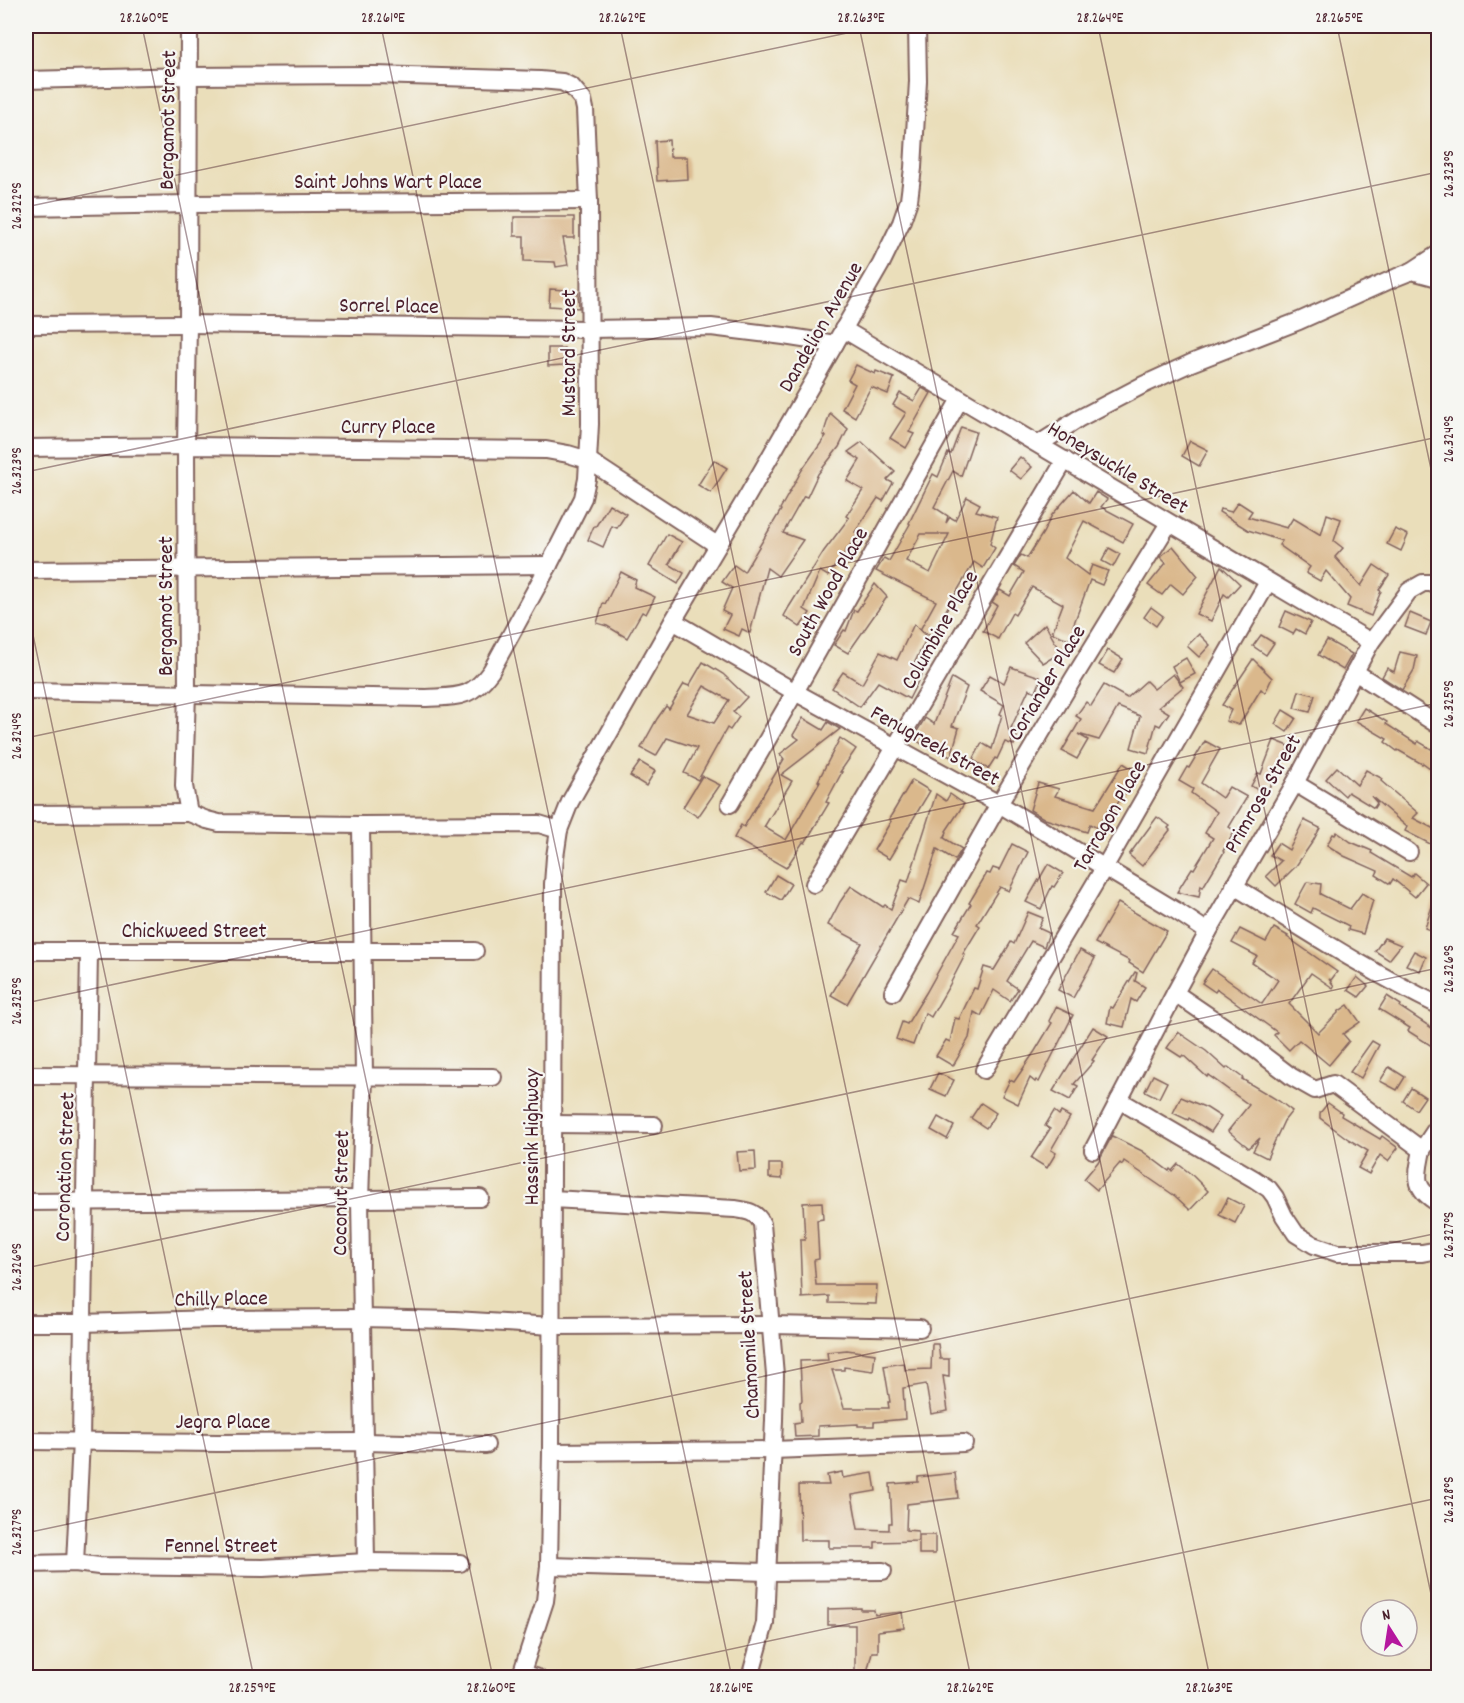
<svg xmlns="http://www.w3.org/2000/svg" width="1464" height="1703" viewBox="0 0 1464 1703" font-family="Dekko,sans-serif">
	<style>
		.building { fill: #dab88c; fill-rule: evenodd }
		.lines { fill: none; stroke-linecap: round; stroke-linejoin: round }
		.minor-casing { stroke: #82625d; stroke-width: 20 }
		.minor { stroke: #fff; stroke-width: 16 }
		.ticks { fill: none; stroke: #4a1f2b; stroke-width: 1.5; stroke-opacity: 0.45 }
		.labels { text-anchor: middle; stroke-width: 4.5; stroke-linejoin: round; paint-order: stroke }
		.street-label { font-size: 22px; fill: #4a1f2b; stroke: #f6f6f2 }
		.neatline { fill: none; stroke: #4a1f2b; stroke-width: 2 }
		.ticks-label { font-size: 15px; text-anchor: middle; fill: #4a1f2b }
	</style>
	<rect width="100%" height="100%" fill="#f6f6f2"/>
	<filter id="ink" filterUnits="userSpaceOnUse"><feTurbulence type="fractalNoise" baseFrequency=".0167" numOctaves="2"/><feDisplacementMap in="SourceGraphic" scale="12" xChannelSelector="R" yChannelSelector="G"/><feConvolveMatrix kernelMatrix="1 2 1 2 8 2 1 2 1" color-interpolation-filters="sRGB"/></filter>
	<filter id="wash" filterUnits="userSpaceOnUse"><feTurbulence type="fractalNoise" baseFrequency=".008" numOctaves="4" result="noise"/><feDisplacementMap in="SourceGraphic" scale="24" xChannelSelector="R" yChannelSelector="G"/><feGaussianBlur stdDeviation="1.35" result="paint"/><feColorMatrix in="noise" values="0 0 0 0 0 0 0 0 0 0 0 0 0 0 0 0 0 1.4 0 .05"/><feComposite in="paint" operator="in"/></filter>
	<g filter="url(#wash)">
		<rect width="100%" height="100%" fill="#eadeba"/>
		<g id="blocks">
			<g class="building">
				<path d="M669,140L670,157H687L688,179L657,181L655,141Z"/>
				<path d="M514,217H574V238H563L568,265L556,267L555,262L524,261V236H514Z"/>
				<path d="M550,289L566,290V294L578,293L579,308L549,306Z"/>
				<path d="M548,348H564V365L548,366Z"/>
				<path d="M856,365L875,374L876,371L894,378L888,394L871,387L855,417L842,409L855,384L848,380Z"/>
				<path d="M922,388L931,393L909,432L914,434L906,448L890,438L906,413L893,405L900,393L914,401Z"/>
				<path d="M830,413L848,429L839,447L818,474L807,497L804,496L783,533L803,540L778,576L767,568L750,633L742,629L739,636L723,629L730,615L722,611L732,588L722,582L734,565L744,572L781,510L780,509L802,470L826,436L823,435Z"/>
				<path d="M961,427L976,432L961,476L953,471L934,507L948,516L946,523L950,517L955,520L967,497L980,504L976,511L997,517L990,544L995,548L983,568L974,562L931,636L920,630L936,601L876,571L884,558L889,561L910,524L909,523L933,474L938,477L948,453L951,454ZM921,534H949L930,573L906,561Z"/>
				<path d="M1190,441L1208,450L1199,466L1182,456Z"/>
				<path d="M862,442L895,472L887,480L893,483L883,501L878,498L855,532L858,534L828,576L820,571L804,609L810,613L800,627L784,616L789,607L824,551L849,518L846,516L863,490L847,481L860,460L848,452Z"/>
				<path d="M1020,457L1032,467L1021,479L1009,470Z"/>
				<path d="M714,460L727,468L711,493L698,485Z"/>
				<path d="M1074,490L1089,503L1096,492L1107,499L1101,507L1133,524L1123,542L1084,521L1065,558L1088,575L1092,565L1108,571L1102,585L1090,580L1073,626L1079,628L1074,641L1052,633L1063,604L1032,587L1015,615L1012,613L998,639L983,631L997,605L992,602L1000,590L1010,596L1024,572L1014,566L1021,555L1027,558L1043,533L1052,515Z"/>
				<path d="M1238,502L1252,511L1248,517L1287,528L1293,518L1321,535L1327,514L1341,519L1334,541L1343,548L1335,557L1361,586L1374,565L1389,575L1379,590L1381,591L1371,616L1347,606L1350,599L1326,571L1320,581L1306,573L1310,567L1279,545L1282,541L1248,530L1219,512L1220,509L1231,512Z"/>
				<path d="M609,504L626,514L617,528L612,526L603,547L588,540L594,526H596Z"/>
				<path d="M1395,529L1408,535L1401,551L1387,544Z"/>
				<path d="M667,534L682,542L669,564L684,573L678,584L649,566Z"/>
				<path d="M1173,546L1198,576L1183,594L1171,584L1162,595L1148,585L1166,563L1160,557Z"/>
				<path d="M1109,548L1120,554L1113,567L1102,561Z"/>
				<path d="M1221,566L1240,584L1228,597L1224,594L1211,621L1196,614Z"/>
				<path d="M621,572L636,580L634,587L655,597L646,614L642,612L627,638L607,626L597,623L603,603L605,604Z"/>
				<path d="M875,584L887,597L848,653L834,645L844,630L846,631L854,610L857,611Z"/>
				<path d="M1151,607L1163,616L1156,626L1144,617Z"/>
				<path d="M1286,611L1311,622L1305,634L1296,629L1293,634L1279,627Z"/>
				<path d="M1410,613L1431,622L1426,635L1405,627Z"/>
				<path d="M914,624L927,637L913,666L923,671L909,699L878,682L860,707L832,688L843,672L862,684L880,652L897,660Z"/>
				<path d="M1045,624L1061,653L1043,663L1024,643Z"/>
				<path d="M1199,634L1210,645L1199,657L1187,646Z"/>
				<path d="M1261,635L1274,643L1266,655L1253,646Z"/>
				<path d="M1327,640L1352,654L1343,670L1318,655Z"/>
				<path d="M1108,650L1123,659L1114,673L1099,665Z"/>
				<path d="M1400,652L1417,656L1414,670L1402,690L1382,677L1387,668L1394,672Z"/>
				<path d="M1186,658L1195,674L1180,682L1172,666Z"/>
				<path d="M1253,659L1272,678L1265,693L1261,689L1239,725L1226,721L1231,710L1222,705Z"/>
				<path d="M703,662L723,674L747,697L733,712L739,717L730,730L727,728L698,780L684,773L697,748L667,738L656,756L641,748L657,719L666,706L669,709L684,684L689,686ZM704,686L729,700L714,723L687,714Z"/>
				<path d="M1011,667L1040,677V682L1036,692L1029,689L1011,728L1019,730L1014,745L1005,742L997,759L995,758L988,769L973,760L982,743L992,749L1002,715L1000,714L1004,705L980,691L990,675L1004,683Z"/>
				<path d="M1173,674L1183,687L1159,707L1169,713L1160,726L1156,724L1148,753L1131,748L1140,716L1118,707L1099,740L1078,734L1088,740L1077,759L1062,751L1081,719L1076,716L1086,702L1091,706L1104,685L1127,698L1146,681L1154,689Z"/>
				<path d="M952,678L967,687L952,726L959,728L951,757L925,746L913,738L925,718L934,724Z"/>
				<path d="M1299,691L1315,695L1310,712L1294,708Z"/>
				<path d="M1364,708L1387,722L1386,724L1417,744L1418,741L1438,753V774L1423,763L1422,764L1398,750L1397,751L1385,742L1387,739L1356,721Z"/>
				<path d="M1283,710L1296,718L1287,732L1275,724Z"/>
				<path d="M803,718L823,730L828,722L840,729L781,775L792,781L764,827L786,840L820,782L818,781L840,738L856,749L840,772H842L826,802L829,803L805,843L803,842L786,868L734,838L741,825L744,827L784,759L780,754L799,739L793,735Z"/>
				<path d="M1274,740L1289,746L1278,773L1265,794L1251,786L1258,773L1261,774Z"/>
				<path d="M1205,741L1220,749L1201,783L1222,798L1229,787L1247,797L1229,827L1235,831L1223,851L1224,852L1203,887L1201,885L1199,897L1177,892L1192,868L1194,869L1213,838L1205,833L1217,812L1191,793L1193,789L1179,781L1187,767L1189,768Z"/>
				<path d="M640,762L655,771L646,786L630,776Z"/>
				<path d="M1123,763L1139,773L1113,810L1109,808L1097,828L1090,824L1087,832L1045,819L1030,810L1038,783L1059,789L1055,796L1095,808Z"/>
				<path d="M1337,767L1357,785L1366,770L1383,779L1381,781L1418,813L1413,818L1438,831V848L1405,831L1407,827L1371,796L1377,803L1374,808L1348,792L1345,796L1326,779Z"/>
				<path d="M702,776L720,785L698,817L683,807Z"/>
				<path d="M912,780L930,791L889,859L874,850L891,821L889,819Z"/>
				<path d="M936,794L946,801L950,794L964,804L946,831L947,832L944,838L962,849L955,860L937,849L919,904L908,899L847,1004L831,995L862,943L828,925L840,902L851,886L883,907L885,905L891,909L902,880L908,882Z"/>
				<path d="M1157,817L1170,826L1168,828L1170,830L1142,866L1129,855Z"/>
				<path d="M1304,820L1320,828L1313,841L1296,866L1276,886L1266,876L1281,861L1270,855L1278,843L1289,850Z"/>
				<path d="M1337,832L1351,842L1372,851L1371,853L1411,877L1414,873L1426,883L1415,897L1393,879L1390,884L1376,875L1378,871L1344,856L1327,845L1333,834L1335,835Z"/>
				<path d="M1012,844L1028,852L1009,891L1000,887L977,924L980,926L963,954L965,955L949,986L931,1017L925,1013L913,1045L896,1039L902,1022L907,1024L926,993L959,934L954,932L971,904L969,903L987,873L990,874L993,868L999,870Z"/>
				<path d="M1048,864L1063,873L1054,887L1052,886L1041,909L1026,902Z"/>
				<path d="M776,875L791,884L781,900L766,892Z"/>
				<path d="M1307,882L1321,884L1320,894L1350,909L1362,893L1373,900L1363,934L1348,930L1349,926L1313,908L1311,913L1295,904Z"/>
				<path d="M1436,894H1438V933L1425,928Z"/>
				<path d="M1118,903L1167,931L1143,972L1129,963L1130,961L1095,943Z"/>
				<path d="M1028,912L1043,918L1038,928L1049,933L1044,947L1031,941L1007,981L1018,989L1010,1001L994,990L981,1016L974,1012L969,1038L953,1066L936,1056L946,1040L950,1042L955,1018L959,1019L974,988L977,989L984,967L994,970L1011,942L1014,944Z"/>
				<path d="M1274,928L1288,936L1287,937L1337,972L1331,980L1329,979L1334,986L1333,988L1311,973L1289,1004L1318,1033L1338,1013V1012L1348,1005L1360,1022L1343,1034L1349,1041L1329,1065L1299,1040L1289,1050L1274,1035L1277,1032L1217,989L1215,992L1202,983L1212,969L1262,1004L1278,980L1252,963L1257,956L1232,943L1240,929L1266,942Z"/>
				<path d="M1384,938L1401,945L1389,960L1375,951Z"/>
				<path d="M1080,950L1095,958L1073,998L1058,990Z"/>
				<path d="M1414,951L1426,957L1420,971L1406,965Z"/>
				<path d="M1135,972L1137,973L1135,981L1145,987L1136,1002L1131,999L1124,1027L1107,1023L1110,1007L1113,1008Z"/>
				<path d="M1357,977L1368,986L1359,997L1348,990Z"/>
				<path d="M1387,996L1401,1005L1400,1007L1438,1032V1050L1408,1031L1410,1028L1379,1009Z"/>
				<path d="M1056,1007L1073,1015L1039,1082L1036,1080L1035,1082L1030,1078L1018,1104L1002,1096L1010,1080L1014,1082L1035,1051L1052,1023L1049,1021Z"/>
				<path d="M1093,1027L1108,1036L1092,1060L1094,1061L1074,1084L1078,1086L1070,1100L1053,1091Z"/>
				<path d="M1178,1032L1206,1051L1226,1069L1228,1067L1243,1078L1242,1079L1279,1101L1292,1111L1284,1121L1267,1158L1253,1151L1260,1138L1249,1148L1228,1131L1249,1105L1208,1075L1207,1077L1183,1055L1181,1057L1167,1048Z"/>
				<path d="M1372,1041L1379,1045L1361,1078L1350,1072Z"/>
				<path d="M1389,1067L1405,1077L1397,1090L1380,1081Z"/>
				<path d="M938,1073L954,1080L946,1096L930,1089Z"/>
				<path d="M1153,1075L1167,1082L1159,1098L1145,1091Z"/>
				<path d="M1411,1088L1425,1097L1416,1110L1403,1101Z"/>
				<path d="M1181,1097L1207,1108L1221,1117L1211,1132L1189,1118L1188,1120L1173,1113Z"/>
				<path d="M981,1103L996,1113L986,1128L971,1118Z"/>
				<path d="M1328,1103L1342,1113L1341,1116L1380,1139L1382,1136L1398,1148L1388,1161L1380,1155L1369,1174L1358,1168L1368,1151L1348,1139L1320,1118V1113Z"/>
				<path d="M1054,1111L1059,1115L1061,1112L1070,1117L1051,1150L1056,1153L1047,1168L1031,1158L1050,1129L1045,1126Z"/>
				<path d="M938,1117L954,1126L947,1139L931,1130Z"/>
				<path d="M1112,1136L1142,1151L1169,1171L1170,1169L1172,1171L1178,1164L1191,1174L1208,1191L1190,1210L1175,1196L1124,1161L1122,1165L1120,1163L1097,1190L1084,1179L1098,1162Z"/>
				<path d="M755,1151L756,1170L739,1171L737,1152Z"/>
				<path d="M769,1164H782V1179L769,1178Z"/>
				<path d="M1228,1198L1244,1206L1235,1223L1219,1215Z"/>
				<path d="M822,1202L823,1219L817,1220L819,1259L814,1260L816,1285H877L876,1304L829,1303V1296L802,1298L800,1240H805L803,1203Z"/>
				<path d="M932,1344H938L940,1359H949V1377L943,1376L948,1411L931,1414L926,1384L903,1388L905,1419L874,1422V1426H858V1424L818,1426V1436L795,1437L794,1423L801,1422L800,1402L802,1401L800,1361L828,1360L827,1352L847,1350L875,1354L873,1371L844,1367V1370H832L844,1408H889L888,1402H890L884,1366L904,1363L905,1370L931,1369Z"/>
				<path d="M842,1472L843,1478L873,1473L876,1491L852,1495L858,1529L889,1530V1523H892L890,1484L918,1482V1477L955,1473L958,1498L907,1504L906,1530L918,1531V1541L875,1542V1548H829V1540H800L799,1485H829L827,1475Z"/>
				<rect x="919" y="1535" width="16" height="19"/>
				<path d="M861,1608V1610H874L875,1615L902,1612L904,1628L878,1631V1652H872L866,1677H855V1625H828V1609Z"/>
			</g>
		</g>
	</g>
	<g filter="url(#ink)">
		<use href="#blocks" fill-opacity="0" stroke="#82625d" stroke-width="1.5"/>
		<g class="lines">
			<defs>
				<g id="minor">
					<path d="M189,26L188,324L186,446L187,693L184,786L189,813L207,820L219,823L361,825L539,824L559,830"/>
					<path d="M26,80L189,76L375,75L540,80L562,82L572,87L583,100L585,109L589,201L590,424L587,479L583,498L549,565L491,671C471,699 458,696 426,698L26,691"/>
					<path d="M26,207L188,204L589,201"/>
					<path d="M1412,271L1438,254"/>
					<path d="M26,325L188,324L589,329L711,327L784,336L835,344"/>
					<path d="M843,329L1371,642"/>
					<path d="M1039,444L1078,419L1143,385L1191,363L1299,321L1397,277L1412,271L1438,278"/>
					<path d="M26,448L186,446L546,450L568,454L588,460L717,545"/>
					<path d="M26,570L549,565"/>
					<path d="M673,621L795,692L999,804L1175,910L1208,932L1295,783L1371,642L1409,591L1423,583H1431L1438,586"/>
					<path d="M1355,672L1438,725"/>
					<path d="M1295,783L1409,852"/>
					<path d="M730,804L795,692L960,399"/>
					<path d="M26,814L189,813"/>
					<path d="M361,825L364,1077L360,1200L366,1562"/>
					<path d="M814,884C898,743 980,601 1065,460"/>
					<path d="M1234,886C1301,927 1367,971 1438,1005"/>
					<path d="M1208,932L1175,993L1238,1036L1292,1077L1315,1090L1333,1084L1422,1150L1438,1126"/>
					<path d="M26,951H475"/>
					<path d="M893,992L999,804L1073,679L1169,523"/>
					<path d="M984,1070L1104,868L1268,582"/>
					<path d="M26,1075L493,1077"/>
					<path d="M1119,1100L1254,1179L1269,1189L1275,1197L1284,1216L1296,1234L1314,1245L1337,1253H1422L1438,1250"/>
					<path d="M552,1124L654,1125"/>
					<path d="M1093,1150L1175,993"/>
					<path d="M1422,1150C1417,1176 1412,1188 1438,1203"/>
					<path d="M552,1199L735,1209C748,1211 757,1212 762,1224L775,1375L774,1420L765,1623L750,1678"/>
					<path d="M26,1202L480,1198"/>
					<path d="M26,1323H82L213,1319L361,1318L455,1320L552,1326L771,1325L920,1328"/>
					<path d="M26,1441L218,1443L364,1442L486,1445"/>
					<path d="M551,1452L772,1450L964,1443"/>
					<path d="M75,1563L81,1441L89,952"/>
					<path d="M26,1564L75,1563L99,1566L263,1568L366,1562L460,1563"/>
					<path d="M549,1566L768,1572L883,1571"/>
					<path d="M521,1673L538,1678"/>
					<path d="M520,1678L545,1601L549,1566L551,1452L553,884L555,857L559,830L570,802L673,621L748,495L881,264L901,223L909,200L913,168L918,81L917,26"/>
				</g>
			</defs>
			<use href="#minor" class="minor-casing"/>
			<use href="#minor" class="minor"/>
		</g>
	</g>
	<path class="ticks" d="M142,26L493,1678M381,26L732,1678M620,26L971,1678M859,26L1210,1678M1098,26L1438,1627M1337,26L1438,502M26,207L880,26M26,472L1438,172M26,602L254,1678M26,738L1438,437M26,1003L1438,703M26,1268L1438,968M26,1533L1438,1233M596,1678L1438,1498"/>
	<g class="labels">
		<g class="street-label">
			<text transform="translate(166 120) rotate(-89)" y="8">Bergamot Street</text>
			<text x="388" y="188">Saint Johns Wart Place</text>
			<text transform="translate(389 304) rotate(1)" y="8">Sorrel Place</text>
			<text transform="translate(819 326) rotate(-60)" y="8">Dandelion Avenue</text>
			<text transform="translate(567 353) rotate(-90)" y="8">Mustard Street</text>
			<text x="388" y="433">Curry Place</text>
			<text transform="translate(1119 466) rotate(31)" y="8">Honeysuckle Street</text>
			<text transform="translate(826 591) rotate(-61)" y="8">South Wood Place</text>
			<text transform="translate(164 606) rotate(-90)" y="8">Bergamot Street</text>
			<text transform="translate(938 629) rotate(-60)" y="8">Columbine Place</text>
			<text transform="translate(1045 682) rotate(-59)" y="8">Coriander Place</text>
			<text transform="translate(936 744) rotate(29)" y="8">Fenugreek Street</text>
			<text transform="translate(1261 793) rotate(-60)" y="8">Primrose Street</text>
			<text transform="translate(1108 815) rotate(-60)" y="8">Tarragon Place</text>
			<text x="194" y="937">Chickweed Street</text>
			<text transform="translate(530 1137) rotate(-90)" y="8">Hassink Highway</text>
			<text transform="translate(63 1167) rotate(-88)" y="8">Coronation Street</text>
			<text transform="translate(339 1193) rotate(-89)" y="8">Coconut Street</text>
			<text transform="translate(221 1297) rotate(-1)" y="8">Chilly Place</text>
			<text transform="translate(747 1345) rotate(-93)" y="8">Chamomile Street</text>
			<text x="223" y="1428">Jegra Place</text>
			<text x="221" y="1552">Fennel Street</text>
		</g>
	</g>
	<rect width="1464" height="1703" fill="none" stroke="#f6f6f2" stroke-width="66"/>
	<g transform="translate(1389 1628) rotate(348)"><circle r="28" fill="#f6f6f2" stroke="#b1a0a2" stroke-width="1.5"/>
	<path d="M0-4.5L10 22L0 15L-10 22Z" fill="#b5179e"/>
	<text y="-9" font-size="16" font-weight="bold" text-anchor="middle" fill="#4a1f2b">N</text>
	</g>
	<rect x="33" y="33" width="1398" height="1637" class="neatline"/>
	<g class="ticks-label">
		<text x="144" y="22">28.260°E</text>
		<text x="383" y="22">28.261°E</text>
		<text x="622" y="22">28.262°E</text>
		<text x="861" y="22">28.263°E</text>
		<text x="1100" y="22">28.264°E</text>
		<text x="1339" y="22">28.265°E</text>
		<text transform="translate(1448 174) rotate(-90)" y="5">26.323°S</text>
		<text transform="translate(16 206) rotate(-90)" y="5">26.322°S</text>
		<text transform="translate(1448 439) rotate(-90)" y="5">26.324°S</text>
		<text transform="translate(16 471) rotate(-90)" y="5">26.323°S</text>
		<text transform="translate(1448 704) rotate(-90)" y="5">26.325°S</text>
		<text transform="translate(16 736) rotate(-90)" y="5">26.324°S</text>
		<text transform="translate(1448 969) rotate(-90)" y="5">26.326°S</text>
		<text transform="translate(16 1001) rotate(-90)" y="5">26.325°S</text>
		<text transform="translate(1448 1235) rotate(-90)" y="5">26.327°S</text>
		<text transform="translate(16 1267) rotate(-90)" y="5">26.326°S</text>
		<text transform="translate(1448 1500) rotate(-90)" y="5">26.328°S</text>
		<text transform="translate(16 1532) rotate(-90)" y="5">26.327°S</text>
		<text x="252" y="1692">28.259°E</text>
		<text x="491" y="1692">28.260°E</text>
		<text x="731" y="1692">28.261°E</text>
		<text x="970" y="1692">28.262°E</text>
		<text x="1209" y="1692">28.263°E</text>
	</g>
</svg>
